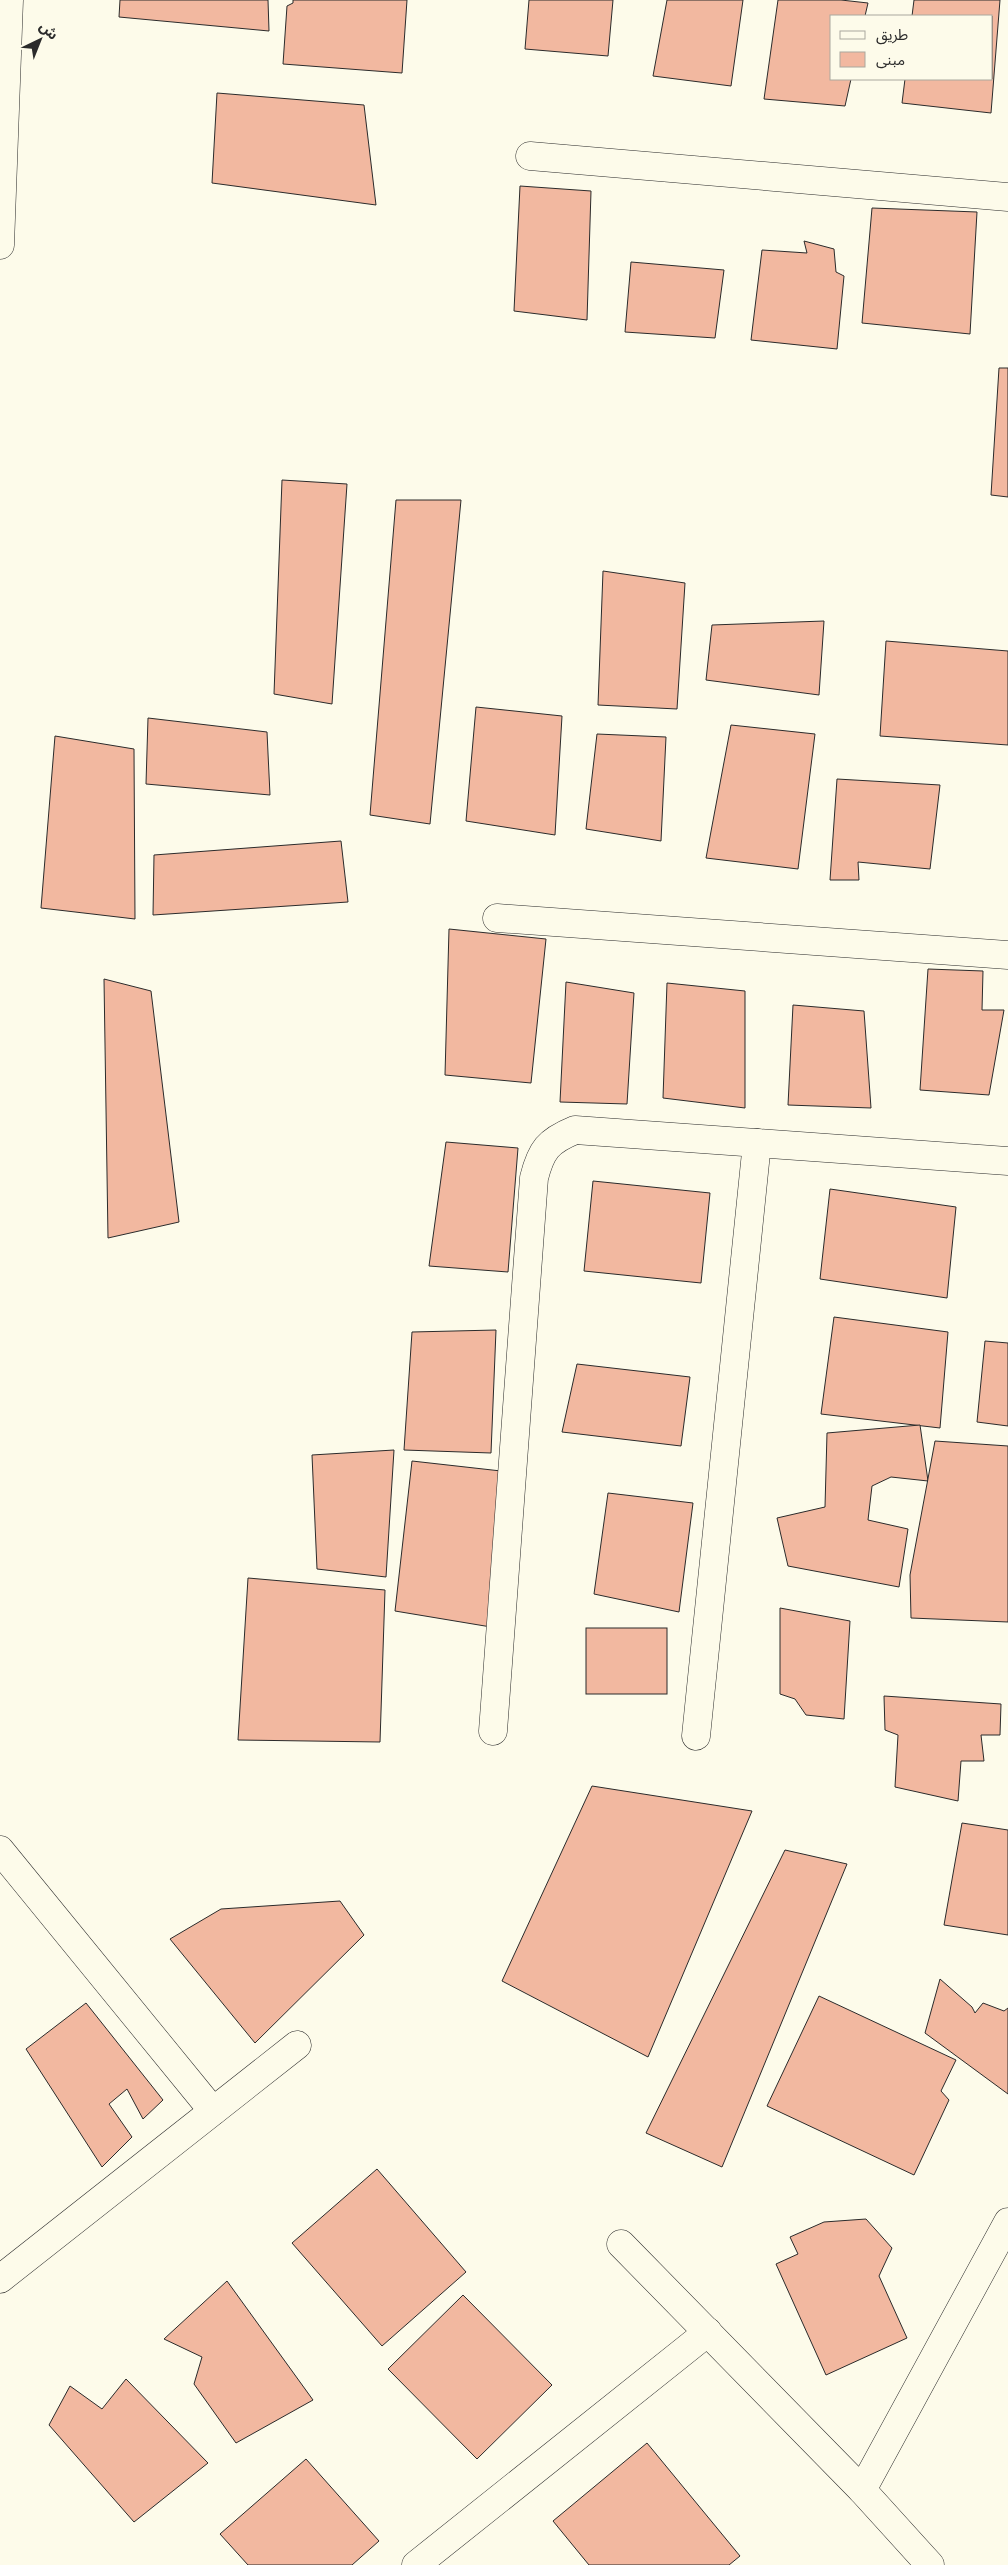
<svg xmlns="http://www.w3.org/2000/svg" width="1008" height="2565" viewBox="0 0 1008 2565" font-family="Barlow,'Noto Sans Arabic',sans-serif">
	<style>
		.building { fill: #f2b8a0; stroke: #2b2b2b }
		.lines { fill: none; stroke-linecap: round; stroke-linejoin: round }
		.minor-casing { stroke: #2b2b2b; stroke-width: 29 }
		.minor { stroke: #fdfbea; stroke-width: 28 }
	</style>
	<rect width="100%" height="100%" fill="#fdfbea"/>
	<g class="building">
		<path d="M120,0H268L269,31L119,17Z"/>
		<path d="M293,0H407L402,73L283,64L287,6L293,3Z"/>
		<path d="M529,0H613L608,56L525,49Z"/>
		<path d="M667,0H743L731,86L653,76Z"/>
		<path d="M778,0H841L868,3L865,16H832V79H851L845,106L764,99Z"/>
		<path d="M914,0H1000L991,113L902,103L905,79H992V16H912Z"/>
		<path d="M217,93L364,105L376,205L212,183Z"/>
		<path d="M520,186L591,191L587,320L514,311Z"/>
		<path d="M872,208L977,212L970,334L862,323Z"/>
		<path d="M804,241L834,249L836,272L844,276L837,349L751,340L762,250L807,253Z"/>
		<path d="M631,262L724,270L715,338L625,332Z"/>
		<path d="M999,368H1008V497L991,495Z"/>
		<path d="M282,480L347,484L332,704L274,694Z"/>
		<path d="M396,500H461L430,824L370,815Z"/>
		<path d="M603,571L685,583L677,709L598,705Z"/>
		<path d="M824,621L819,695L706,680L712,625Z"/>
		<path d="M886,641L1008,651V745L880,736Z"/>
		<path d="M476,707L562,716L555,835L466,821Z"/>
		<path d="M148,718L267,732L270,795L146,784Z"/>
		<path d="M731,725L815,734L798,869L706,858Z"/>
		<path d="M597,734L666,737L661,841L586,829Z"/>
		<path d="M55,736L134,749L135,919L41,908Z"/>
		<path d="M837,779L940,785L930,869L858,862L859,880H830Z"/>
		<path d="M341,841L348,902L153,915L154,855Z"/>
		<path d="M449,929L546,939L531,1083L445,1075Z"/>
		<path d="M928,969L983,971L982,1010H1004L989,1095L920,1090Z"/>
		<path d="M104,979L151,991L179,1222L108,1238Z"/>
		<path d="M566,982L634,993L627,1104L560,1102Z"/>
		<path d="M667,983L745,991V1108L663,1098Z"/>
		<path d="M793,1005L864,1011L871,1108L788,1105Z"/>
		<path d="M446,1142L518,1148L508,1272L429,1266Z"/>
		<path d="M593,1181L710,1193L701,1283L584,1271Z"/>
		<path d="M830,1189L956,1207L947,1298L820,1279Z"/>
		<path d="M834,1317L948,1332L940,1428L821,1414Z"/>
		<path d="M496,1330L491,1453L404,1450L412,1332Z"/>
		<path d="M985,1341L1008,1343V1426L977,1422Z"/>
		<path d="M577,1364L690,1377L681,1446L562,1432Z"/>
		<path d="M920,1425L928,1481L891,1477L872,1486L868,1520L908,1529L899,1587L788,1566L777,1518L825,1507L827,1433Z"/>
		<path d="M935,1441L1008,1446V1622L911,1618L910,1575Z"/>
		<path d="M394,1450L386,1577L317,1569L312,1455Z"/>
		<path d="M412,1461L501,1471L491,1627L395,1611Z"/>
		<path d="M608,1493L693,1503L679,1612L594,1594Z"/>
		<path d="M248,1578L385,1590L380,1742L238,1740Z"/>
		<path d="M780,1608L850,1621L844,1719L806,1715L795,1699L780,1694Z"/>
		<rect x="586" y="1628" width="81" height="66"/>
		<path d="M884,1696L1001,1704L1000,1735H981L984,1761H961L958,1801L895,1787L898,1735L885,1730Z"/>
		<path d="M592,1786L752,1811L648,2057L502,1981Z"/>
		<path d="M962,1823L1008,1830V1935L944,1925Z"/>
		<path d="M785,1850L847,1864L722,2167L646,2133Z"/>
		<path d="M340,1901L364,1935L255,2043L170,1939L221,1909Z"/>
		<path d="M940,1979L972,2007L975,2013L983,2003L1004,2011L1008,2008V2094L925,2033Z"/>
		<path d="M819,1996L956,2060L941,2091L949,2100L914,2175L767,2106Z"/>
		<path d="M86,2003L163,2100L143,2119L127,2089L109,2104L132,2137L102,2167L26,2049Z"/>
		<path d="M377,2169L466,2272L382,2346L292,2243Z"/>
		<path d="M866,2219L892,2248L879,2276L907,2338L826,2375L776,2264L798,2254L790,2237L824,2222Z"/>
		<path d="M227,2281L313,2400L236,2443L194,2384L202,2357L164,2339Z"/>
		<path d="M463,2295L552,2385L477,2459L388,2369Z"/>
		<path d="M126,2379L208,2463L134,2522L49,2425L70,2386L102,2409Z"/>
		<path d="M647,2443L740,2556L729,2565H589L553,2521Z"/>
		<path d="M306,2459L379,2541L352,2565H248L220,2534Z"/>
	</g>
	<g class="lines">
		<defs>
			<g id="minor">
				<path d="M530,156L1008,197"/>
				<path d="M0,245L9,0"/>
				<path d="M497,918L1008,955"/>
				<path d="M493,1731L534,1178C541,1150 548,1141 575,1130L1008,1161"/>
				<path d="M696,1736L757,1143"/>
				<path d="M0,1850L213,2111"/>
				<path d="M621,2244L862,2490L930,2565"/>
				<path d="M0,2279L297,2045"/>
				<path d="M862,2490L1008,2222"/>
				<path d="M416,2565L708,2332"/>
			</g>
		</defs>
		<use href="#minor" class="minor-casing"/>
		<use href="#minor" class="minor"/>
	</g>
	<rect x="830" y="15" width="162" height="65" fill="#fdfbea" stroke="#a9a89e"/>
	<rect x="840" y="31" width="25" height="8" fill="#fdfbea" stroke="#a9a89e"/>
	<text x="876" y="40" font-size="15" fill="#2b2b2b">طريق</text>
	<rect x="840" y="52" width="25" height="15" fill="#f2b8a0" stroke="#a9a89e"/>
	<text x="876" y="65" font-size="15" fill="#2b2b2b">مبنى</text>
	<g transform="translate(40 40) rotate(43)" stroke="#fdfbea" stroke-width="4" paint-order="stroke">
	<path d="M0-4L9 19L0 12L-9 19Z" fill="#2b2b2b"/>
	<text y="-8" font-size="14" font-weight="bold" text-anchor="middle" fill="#2b2b2b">ش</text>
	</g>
</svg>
